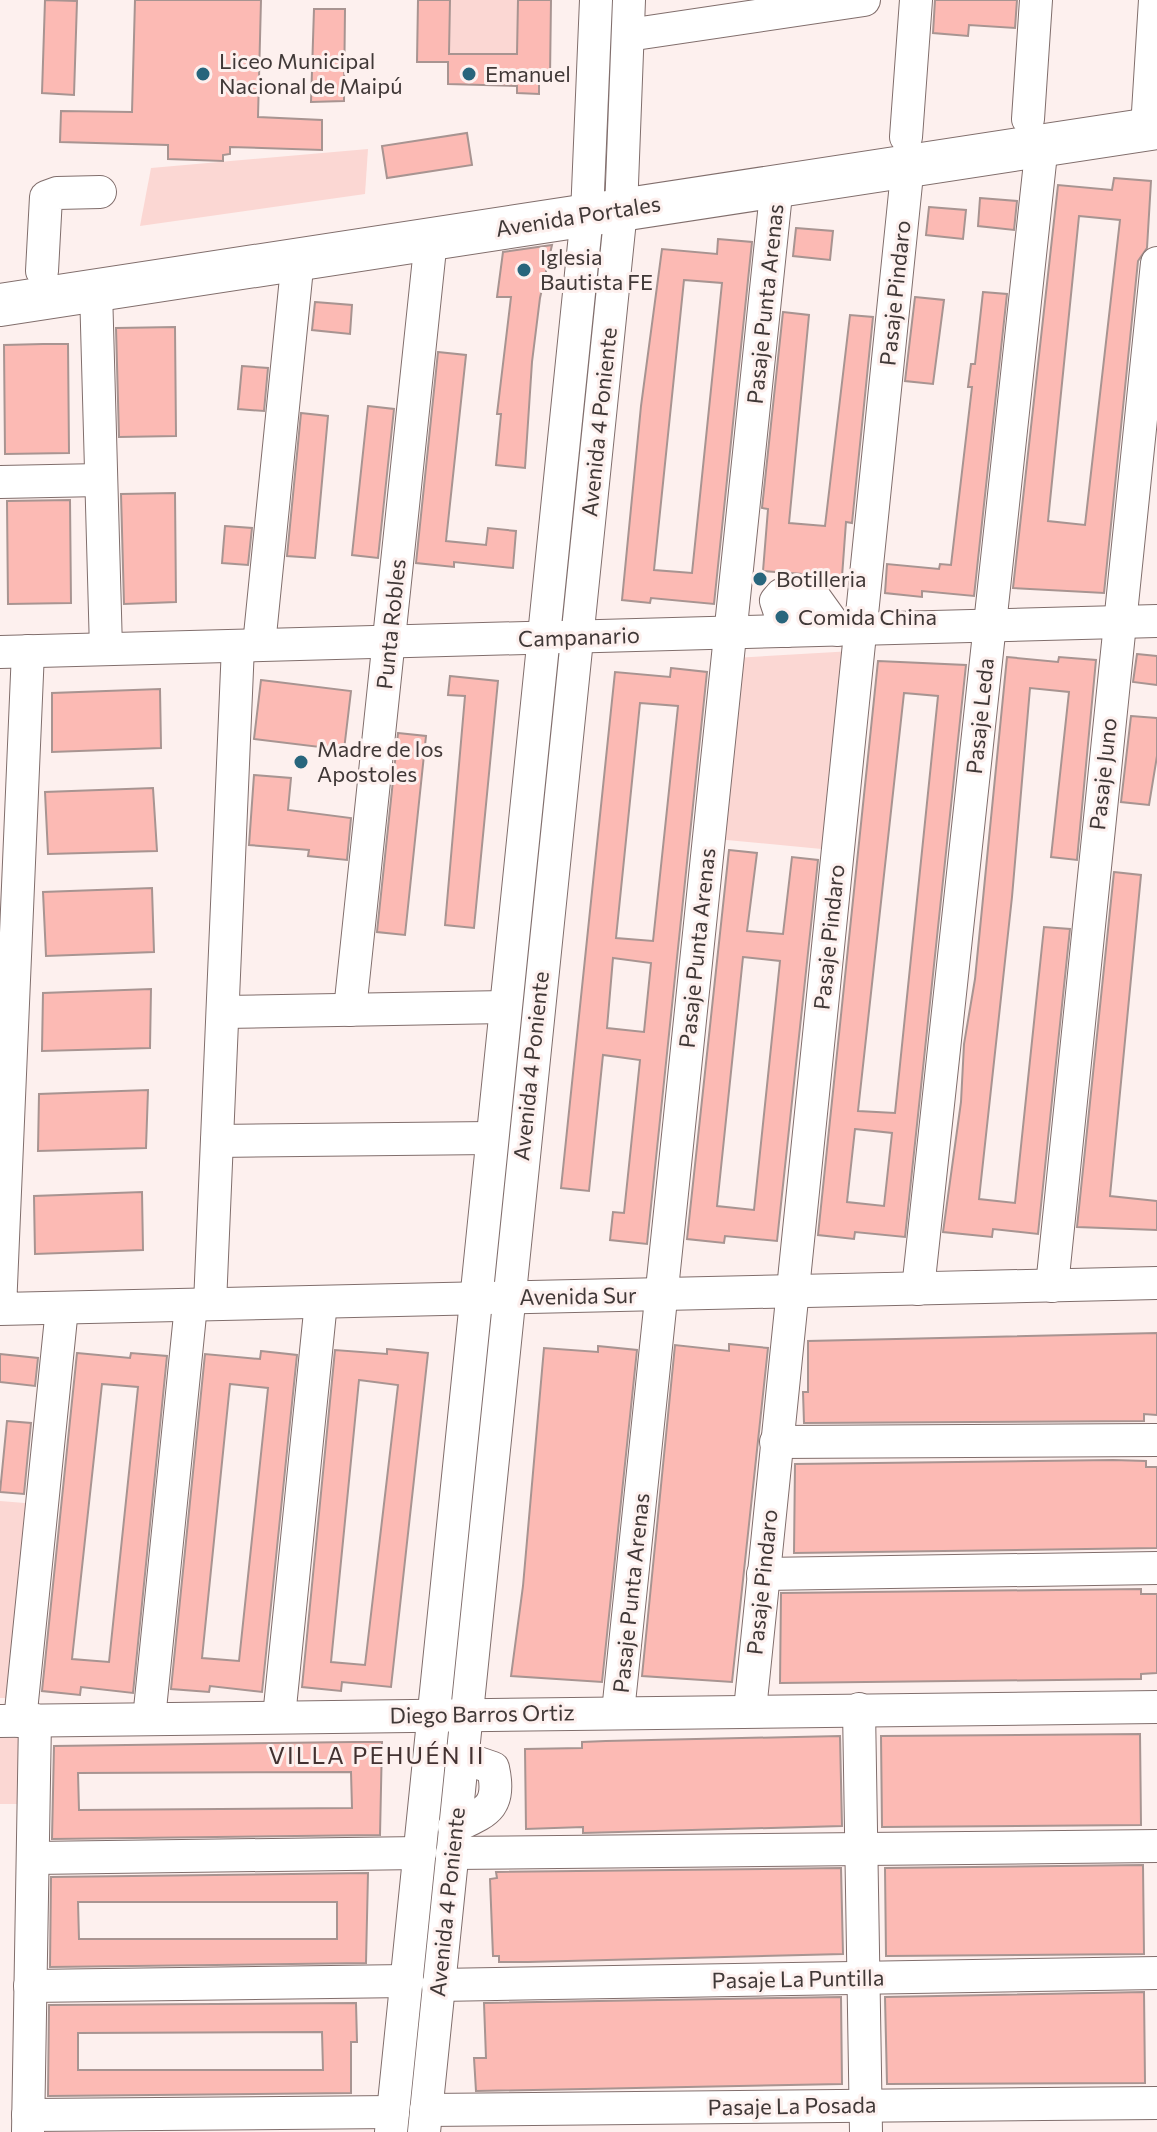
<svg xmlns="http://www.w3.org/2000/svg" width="1157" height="2132" viewBox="0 0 1157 2132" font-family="Commissioner,sans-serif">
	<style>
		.green { fill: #fbd7d3 }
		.building { fill: #fcbab4; stroke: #a89491; stroke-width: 2; fill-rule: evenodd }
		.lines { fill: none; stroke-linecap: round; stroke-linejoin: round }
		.minor-casing { stroke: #816e6c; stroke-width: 34 }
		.major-casing { stroke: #816e6c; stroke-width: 44 }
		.minor { stroke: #fff; stroke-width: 32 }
		.major { stroke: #fff; stroke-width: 42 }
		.poi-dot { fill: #28657c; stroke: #fdf0ee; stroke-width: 3 }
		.labels { text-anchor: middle; stroke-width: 6; stroke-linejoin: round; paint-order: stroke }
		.poi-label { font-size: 22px; fill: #403837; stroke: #fdf0ee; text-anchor: start }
		.street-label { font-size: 22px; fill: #403837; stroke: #fdf0ee }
		.neighbourhood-label { font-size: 24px; letter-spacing: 2px; fill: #423130; stroke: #fdf0ee }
	</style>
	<rect width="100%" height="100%" fill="#fdf0ee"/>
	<g class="green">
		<path d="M450,0H518L517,54H449Z"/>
		<path d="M368,149L365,194L140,226L151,168Z"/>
		<path d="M853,651L832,850L716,839L734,658Z"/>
		<path d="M0,1501L37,1504L17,1698H0Z"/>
		<rect x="0" y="1738" width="28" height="66"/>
	</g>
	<g class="building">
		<path d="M45,0L77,1L74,95L42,93Z"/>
		<path d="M135,0H261L258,117L322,120V150L230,147V154L223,155V161L168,159V145L60,142L61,111L132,112Z"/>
		<path d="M418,0H450L449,54H517L518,0H551L550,77L539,76V94L517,93V86L448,84V62H417Z"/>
		<path d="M935,0H1017L1015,28L969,25L968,36L933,33Z"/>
		<path d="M314,9H345L344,101L311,102Z"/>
		<path d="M467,133L472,165L387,178L382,146Z"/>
		<path d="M1114,178L1151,181L1147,248L1138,261L1104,593L1013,588L1058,185L1112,190ZM1079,216L1120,220L1085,525L1048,521Z"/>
		<path d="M980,198L1017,201L1014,230L978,226Z"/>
		<path d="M929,207L966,210L963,239L926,235Z"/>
		<path d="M796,228L833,231L830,260L793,256Z"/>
		<path d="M718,239L752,242L714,604L651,598L650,603L622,600L641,406L662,249L717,254ZM684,280L722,283L692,573L654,570Z"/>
		<path d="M552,245L540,298L532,362L525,468L496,465L501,414H497L511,297H497L503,252Z"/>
		<path d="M983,292L1007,294L974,596L922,591V597L885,593L887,564L939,569L940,564L951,565L972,387H968L971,364H975Z"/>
		<path d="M915,297L944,300L933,384L905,381Z"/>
		<path d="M315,302L352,305L350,334L312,330Z"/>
		<path d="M783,312L809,315L789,523L825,526L850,315L873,317L852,523L846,522L842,577L763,571L768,509L762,508Z"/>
		<path d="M175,327L176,436L119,437L116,328Z"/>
		<path d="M43,344H68L69,453L5,454L4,345Z"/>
		<path d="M438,352L466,355L446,541L486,545L488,528L516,531L513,568L454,562V567L416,563Z"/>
		<path d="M242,366L268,368L264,411L238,409Z"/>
		<path d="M368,406L394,409L378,558L352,555Z"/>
		<path d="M301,413L328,416L315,558L287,556Z"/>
		<path d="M175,493L176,602L124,604L121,494Z"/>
		<path d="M70,500L71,603L8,604L7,501Z"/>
		<path d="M225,526L252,528L248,565L222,563Z"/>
		<path d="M1137,654L1157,656V685L1133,682Z"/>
		<path d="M1007,657L1058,662L1059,657L1096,660L1077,860L1051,857L1069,692L1030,688L1012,897L979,1199L1015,1203L1044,927L1070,929L1038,1234L993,1229L992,1237L943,1232L961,1102L964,1044L975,979Z"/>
		<path d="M878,661L966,665L905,1237L855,1232L854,1239L818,1235ZM904,693L938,696L895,1113L858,1111ZM855,1129L892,1133L884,1206L847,1202Z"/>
		<path d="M671,668L707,672L647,1244L610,1240L613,1212L624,1213L640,1060L603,1055L589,1191L561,1188L615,672L670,677ZM640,703L678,706L653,941L616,938ZM613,958L651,963L644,1032L607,1028Z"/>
		<path d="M450,676L498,681L474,928L445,925L465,696L448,695Z"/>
		<path d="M261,680L351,691L344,750L254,739Z"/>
		<path d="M160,689L161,748L52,752V693Z"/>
		<path d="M1131,716L1157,718V756L1149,805L1121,802Z"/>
		<path d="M398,733L426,736L405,935L377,932Z"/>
		<path d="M254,775L291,778L288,810L351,818L347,860L308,856L309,850L249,845Z"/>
		<path d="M153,788L157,851L48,854L45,792Z"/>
		<path d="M729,850L757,853L747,931L783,934L792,857L818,860L777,1241L725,1236L724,1243L687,1239ZM743,957L780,961L754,1210L717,1206Z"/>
		<path d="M1114,872L1141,875L1110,1196L1157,1201V1230L1077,1227Z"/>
		<path d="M152,888L154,952L46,956L43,892Z"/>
		<path d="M151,989L150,1048L42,1051L43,993Z"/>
		<path d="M148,1090L146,1148L38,1151L39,1094Z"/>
		<path d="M142,1192L143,1250L35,1254L34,1196Z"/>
		<path d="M1157,1333V1415L1144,1414V1421L804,1423L803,1392H808V1341Z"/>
		<path d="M729,1344L768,1348L732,1682L642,1676L675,1345L729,1351Z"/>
		<path d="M598,1346L637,1350L602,1682L511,1676L523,1586L544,1348L598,1352Z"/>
		<path d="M387,1349L428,1353L391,1687L342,1682L341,1691L302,1687L335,1350L387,1354ZM359,1380L398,1385L365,1665L331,1662Z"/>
		<path d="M261,1351L297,1355L262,1692L210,1686L209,1692L171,1689L205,1354L260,1359ZM230,1384L268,1388L239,1661L202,1658Z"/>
		<path d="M77,1353L130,1358L131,1353L167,1356L133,1693L81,1687L80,1695L42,1691ZM102,1384L138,1387L109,1662L72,1659Z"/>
		<path d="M0,1354L38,1358L35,1386L0,1382Z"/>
		<path d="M7,1421L31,1423L24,1494L0,1492Z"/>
		<path d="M1113,1460L1146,1461V1467H1157V1548L794,1553L795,1464Z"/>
		<path d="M1141,1589V1594H1157V1673L1141,1674V1679L780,1683L781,1593Z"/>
		<path d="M1140,1734L1141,1825L882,1827L881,1736Z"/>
		<path d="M840,1736L842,1826L583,1833V1827L526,1829L525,1749L582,1748V1742L606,1741Z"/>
		<path d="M354,1742H382L380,1835L52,1839L54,1746ZM351,1772L352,1808L79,1810L78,1773Z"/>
		<path d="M1143,1865L1144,1954L886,1956L885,1868Z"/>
		<path d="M841,1868L843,1954L528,1962H499V1956H493L490,1879L497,1878L496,1872Z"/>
		<path d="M368,1873L366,1963L50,1967L51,1877ZM78,1902H337V1939H79Z"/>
		<path d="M1144,1992L1145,2083L887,2084L885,1997Z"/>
		<path d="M841,1997L842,2084L476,2091L474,2058H486L484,2003Z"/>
		<path d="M356,2003L357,2042H351V2093L48,2096L49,2005ZM322,2032L323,2070H78V2033Z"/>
	</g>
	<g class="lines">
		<defs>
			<g id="minor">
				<path d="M628,35L864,0"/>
				<path d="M1148,112L1155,0"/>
				<path d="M1028,119L1036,0"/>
				<path d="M906,137L916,0"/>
				<path d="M42,271L46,197L57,193L100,192"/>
				<path d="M96,290L106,649"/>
				<path d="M0,482L101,480"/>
				<path d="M786,631L776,601L781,595L815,598L838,630"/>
				<path d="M259,645L298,258"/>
				<path d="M28,651L0,1309L1157,1283"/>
				<path d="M0,652L1157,621"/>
				<path d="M350,1010L431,239"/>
				<path d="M223,1012L505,1007"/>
				<path d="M217,1141L491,1138"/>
				<path d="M1052,1286L1157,263"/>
				<path d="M918,1289L1042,144"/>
				<path d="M210,1304L238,646"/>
				<path d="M776,1442L1157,1440"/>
				<path d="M763,1574L1157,1568"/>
				<path d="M859,1709L866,2132"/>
				<path d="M750,1710L908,164"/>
				<path d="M618,1712L777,184"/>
				<path d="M279,1717L321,1302"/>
				<path d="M149,1719L191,1305"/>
				<path d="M0,1721L1157,1707"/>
				<path d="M20,1721L62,1308"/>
				<path d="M454,1827C486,1812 502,1808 493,1768L461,1757"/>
				<path d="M452,1853L1157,1846"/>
				<path d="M33,1858L420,1853"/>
				<path d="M438,1985L1157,1973"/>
				<path d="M30,1986L407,1981"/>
				<path d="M426,2110L1157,2103"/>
				<path d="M28,2115L393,2112"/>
				<path d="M28,2132L35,1720"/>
				<path d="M391,2132L587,215L596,0"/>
				<path d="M424,2132L621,210L629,0"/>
			</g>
			<path id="major" d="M0,305L1157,128"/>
		</defs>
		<use href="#minor" class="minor-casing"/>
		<use href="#major" class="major-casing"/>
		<use href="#minor" class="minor"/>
		<use href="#major" class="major"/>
	</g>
	<g class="poi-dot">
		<circle cx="203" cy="74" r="8"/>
		<circle cx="469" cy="74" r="8"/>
		<circle cx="524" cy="270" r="8"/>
		<circle cx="760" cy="579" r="8"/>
		<circle cx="782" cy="617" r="8"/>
		<circle cx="301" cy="762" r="8"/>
	</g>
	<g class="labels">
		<g class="poi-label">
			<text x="219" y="69">Liceo Municipal<tspan x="219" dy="25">Nacional de Maipú</tspan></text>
			<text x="485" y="82">Emanuel</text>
			<text x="540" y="265">Iglesia<tspan x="540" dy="25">Bautista FE</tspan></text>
			<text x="776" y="587">Botilleria</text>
			<text x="798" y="625">Comida China</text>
			<text x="317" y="757">Madre de los<tspan x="317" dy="25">Apostoles</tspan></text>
		</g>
		<g class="street-label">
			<text transform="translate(578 216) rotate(-9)" y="8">Avenida Portales</text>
			<text transform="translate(895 293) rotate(-84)" y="8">Pasaje Pindaro</text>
			<text transform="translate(765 304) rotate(-84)" y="8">Pasaje Punta Arenas</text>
			<text transform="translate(599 422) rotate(-84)" y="8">Avenida 4 Poniente</text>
			<text transform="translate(391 624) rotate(-84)" y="8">Punta Robles</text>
			<text transform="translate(579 637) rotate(-2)" y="8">Campanario</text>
			<text transform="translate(980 716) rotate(-84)" y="8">Pasaje Leda</text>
			<text transform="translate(1103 774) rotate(-84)" y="8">Pasaje Juno</text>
			<text transform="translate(829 937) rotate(-84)" y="8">Pasaje Pindaro</text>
			<text transform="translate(697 948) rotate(-84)" y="8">Pasaje Punta Arenas</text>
			<text transform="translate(531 1066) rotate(-84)" y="8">Avenida 4 Poniente</text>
			<text transform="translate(578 1296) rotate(-1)" y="8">Avenida Sur</text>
			<text transform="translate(762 1582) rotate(-84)" y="8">Pasaje Pindaro</text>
			<text transform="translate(631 1593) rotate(-84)" y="8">Pasaje Punta Arenas</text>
			<text transform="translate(482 1714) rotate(-1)" y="8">Diego Barros Ortiz</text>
			<text transform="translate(447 1902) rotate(-84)" y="8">Avenida 4 Poniente</text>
			<text transform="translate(798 1979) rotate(-1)" y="8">Pasaje La Puntilla</text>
			<text transform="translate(792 2106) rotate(-1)" y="8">Pasaje La Posada</text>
		</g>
		<g class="neighbourhood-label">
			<text x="377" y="1764">VILLA PEHUÉN II</text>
		</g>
	</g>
</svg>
